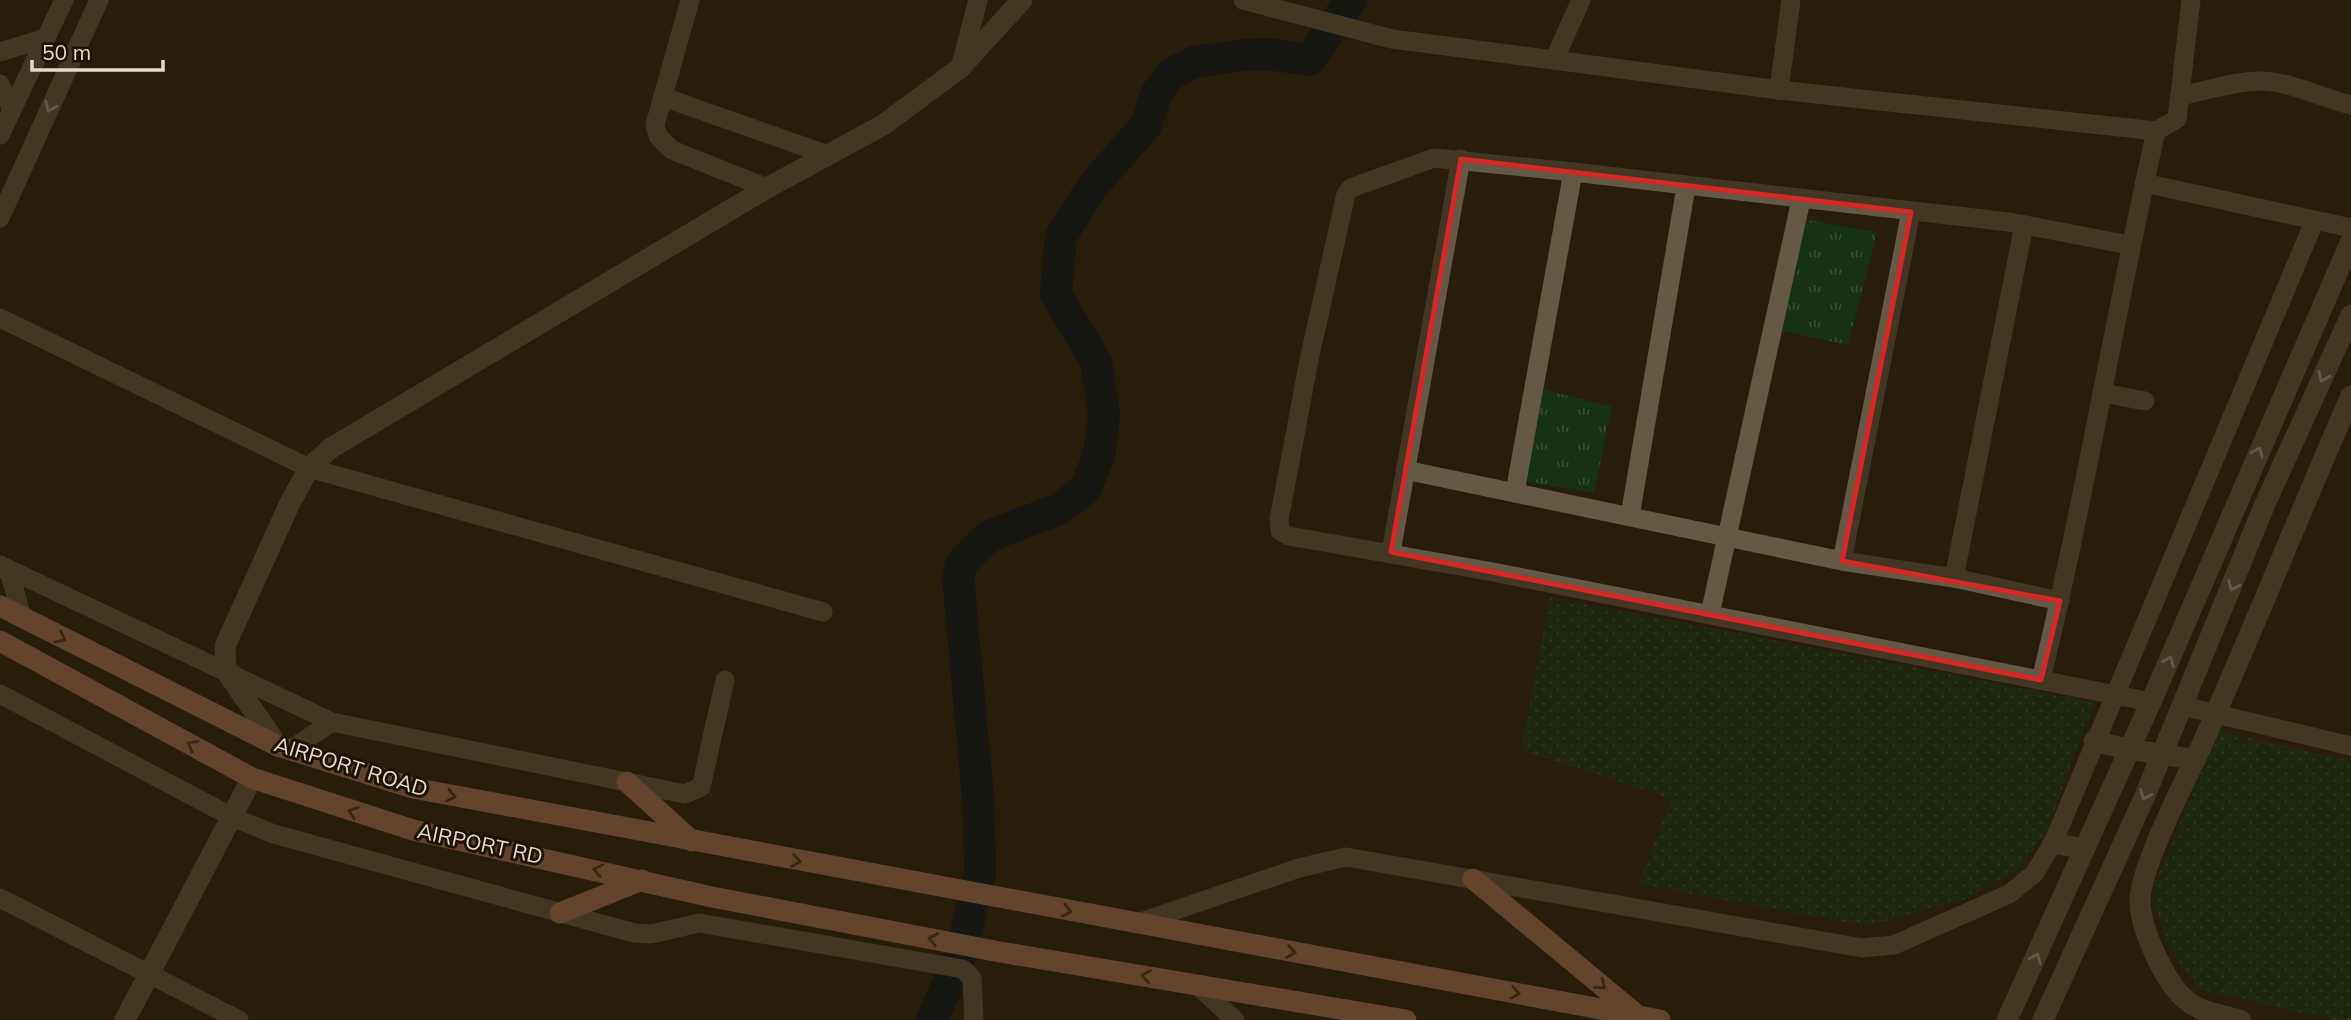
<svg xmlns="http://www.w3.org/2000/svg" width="2351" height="1020" viewBox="0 0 2351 1020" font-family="Mulish,sans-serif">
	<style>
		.grass { fill: url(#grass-dots) }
		.park { fill: url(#park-tufts) }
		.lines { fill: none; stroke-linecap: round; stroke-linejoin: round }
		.river { stroke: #000e1e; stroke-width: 32 }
		.minor { stroke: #655844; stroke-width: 19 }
		.tertiary { stroke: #655844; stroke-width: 21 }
		.primary { stroke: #a87152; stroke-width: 21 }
		.oneway { stroke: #aaa091 }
		.oneway2 { stroke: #4e341f }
		.marked { fill: none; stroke: #d62828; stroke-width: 5; stroke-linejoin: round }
		.labels { text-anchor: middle; stroke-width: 6; stroke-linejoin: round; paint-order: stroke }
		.street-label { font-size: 21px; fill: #e3dbd0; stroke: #1e1303 }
	</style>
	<defs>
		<pattern id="grass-dots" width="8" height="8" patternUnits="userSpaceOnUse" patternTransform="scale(1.75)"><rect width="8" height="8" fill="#163113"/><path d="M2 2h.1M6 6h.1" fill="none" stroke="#384e34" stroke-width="1.8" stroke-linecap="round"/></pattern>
		<pattern id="park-tufts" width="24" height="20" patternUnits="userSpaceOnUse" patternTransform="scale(1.75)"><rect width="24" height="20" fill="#163113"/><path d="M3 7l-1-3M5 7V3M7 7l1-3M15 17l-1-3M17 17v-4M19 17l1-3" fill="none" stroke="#384e34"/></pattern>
	</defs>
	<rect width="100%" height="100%" fill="#281d0b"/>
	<g class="grass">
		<path d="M1550,597L2095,702L2047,830L2020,868L1967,899L1868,926L1638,884L1671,799L1521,750Z"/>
		<path d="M2218,731L2351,761V1020H2333L2198,989L2169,947L2152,899L2158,875Z"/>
	</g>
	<g class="park">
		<path d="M1802,219L1877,232L1848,345L1778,330Z"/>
		<path d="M1542,389L1612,407L1594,493L1520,480Z"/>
	</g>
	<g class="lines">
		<path class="river" d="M932,1020L960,956L980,876L979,809L958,577L961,564L989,536L1059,509L1085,489L1099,456L1104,414L1096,362L1056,294L1061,236L1092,187L1146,125L1156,94L1171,74L1194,62L1244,55L1268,54L1309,60L1351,0"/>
		<g class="minor">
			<path d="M690,0L655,125L658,136L672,150L767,188"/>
			<path d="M1243,0L1392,39L1554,60L1581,0"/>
			<path d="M0,52L46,38"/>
			<path d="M1554,60L1779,90L2156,131L2177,119L2191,0"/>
			<path d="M960,68L978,0"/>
			<path d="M0,84L12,109"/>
			<path d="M1779,90L1791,0"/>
			<path d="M2180,96C2205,91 2235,81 2261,81C2288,81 2323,98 2351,105"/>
			<path d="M663,97L828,155"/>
			<path d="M0,135L64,0"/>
			<path d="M1573,172L1434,158L1351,188L1346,194L1309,360L1279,520L1280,531L1289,536L1493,572L2151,702"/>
			<path d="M2144,183L2351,228"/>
			<path d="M0,218L99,0"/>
			<path d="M0,318L309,468L823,612"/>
			<path d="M2103,393L2145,401"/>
			<path d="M1405,470L1842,561L1954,578L2060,601"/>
			<path d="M1515,492L1573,172L2009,222L2129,245"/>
			<path d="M1630,516L1686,187"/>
			<path d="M1391,552L1461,159"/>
			<path d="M1842,561L1911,212"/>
			<path d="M1,565L10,574L22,618"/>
			<path d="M2,566L332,722L685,794L701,787L725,680"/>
			<path d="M1954,578L2024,225"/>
			<path d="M1710,614L1801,200"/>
			<path d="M2041,680C2085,498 2115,313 2156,131"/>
			<path d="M0,694L232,817L274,834L634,933L651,934L699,923L963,969L972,978L974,1020"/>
			<path d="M2183,706L2351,746"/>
			<path d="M290,750L332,722"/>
			<path d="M0,898L239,1020"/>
			<path d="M1135,924L1299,868L1346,857L1862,948L1894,945L2009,894L2034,874L2053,843L2314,222"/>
			<path d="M1196,984L1235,1020"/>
		</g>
		<g class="tertiary">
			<path d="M2094,741C2127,751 2161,753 2195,760"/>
			<path d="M278,746L226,671L225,646L290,503L309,468L331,448L767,188L883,125L960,68L1022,0"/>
			<path d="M2053,843L2084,849"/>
			<path d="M125,1020L252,778"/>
			<path d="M2007,1020L2151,702L2351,241"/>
			<path d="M2043,1020L2144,798L2265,504L2351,315"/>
			<path d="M2240,1020C2222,1015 2201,1013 2186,1000C2165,983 2140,928 2140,901C2140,866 2189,774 2205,738C2255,625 2301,510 2351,396"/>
		</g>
		<g class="primary">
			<path d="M0,606L278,746L413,788L1660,1020"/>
			<path d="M0,641L252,778L413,830L712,897L1000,952L1406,1020"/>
			<path d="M627,782L692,841"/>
			<path d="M1473,879L1636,1014"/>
			<path d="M560,913L642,880"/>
		</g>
	</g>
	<defs><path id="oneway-chevron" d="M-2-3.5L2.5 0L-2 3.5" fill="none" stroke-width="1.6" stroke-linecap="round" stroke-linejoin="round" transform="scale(1.75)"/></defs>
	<g class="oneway">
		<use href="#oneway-chevron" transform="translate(50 107) rotate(114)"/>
		<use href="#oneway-chevron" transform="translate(2323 377) rotate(114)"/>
		<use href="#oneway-chevron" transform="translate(2258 452) rotate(-67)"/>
		<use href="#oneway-chevron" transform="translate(2233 586) rotate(113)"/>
		<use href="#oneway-chevron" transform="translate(2169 661) rotate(-67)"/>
		<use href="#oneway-chevron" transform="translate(2145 795) rotate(113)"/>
		<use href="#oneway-chevron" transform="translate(2036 958) rotate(-66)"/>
	</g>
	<g class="oneway2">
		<use href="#oneway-chevron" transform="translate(61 638) rotate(27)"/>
		<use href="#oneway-chevron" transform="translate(192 745) rotate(-151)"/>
		<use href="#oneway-chevron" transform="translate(451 796) rotate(11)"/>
		<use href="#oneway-chevron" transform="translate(353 812) rotate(-161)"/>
		<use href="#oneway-chevron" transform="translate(796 861) rotate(10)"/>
		<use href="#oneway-chevron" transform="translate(598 870) rotate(-167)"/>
		<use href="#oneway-chevron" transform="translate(1067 911) rotate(11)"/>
		<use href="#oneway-chevron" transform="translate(933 939) rotate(-169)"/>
		<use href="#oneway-chevron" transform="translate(1291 952) rotate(10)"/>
		<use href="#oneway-chevron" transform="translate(1146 976) rotate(-170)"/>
		<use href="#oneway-chevron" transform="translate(1601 985) rotate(40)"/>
		<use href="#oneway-chevron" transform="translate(1515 993) rotate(10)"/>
	</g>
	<path d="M0 0H2351V1020H0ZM1461,159L1911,212L1842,561L2060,601L2041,680L1391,552Z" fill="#281d0b" fill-opacity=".55" fill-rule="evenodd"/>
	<path class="marked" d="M1461,159L1911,212L1842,561L2060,601L2041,680L1391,552Z"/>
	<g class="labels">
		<g class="street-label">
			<text transform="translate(351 767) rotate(17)" y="7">AIRPORT ROAD</text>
			<text transform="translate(480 844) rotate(12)" y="7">AIRPORT RD</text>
		</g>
	</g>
	<path d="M32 60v10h131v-10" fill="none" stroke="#e3dbd0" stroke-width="3.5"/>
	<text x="42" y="60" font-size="21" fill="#e3dbd0" stroke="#1e1303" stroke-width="5" paint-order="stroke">50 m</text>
</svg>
